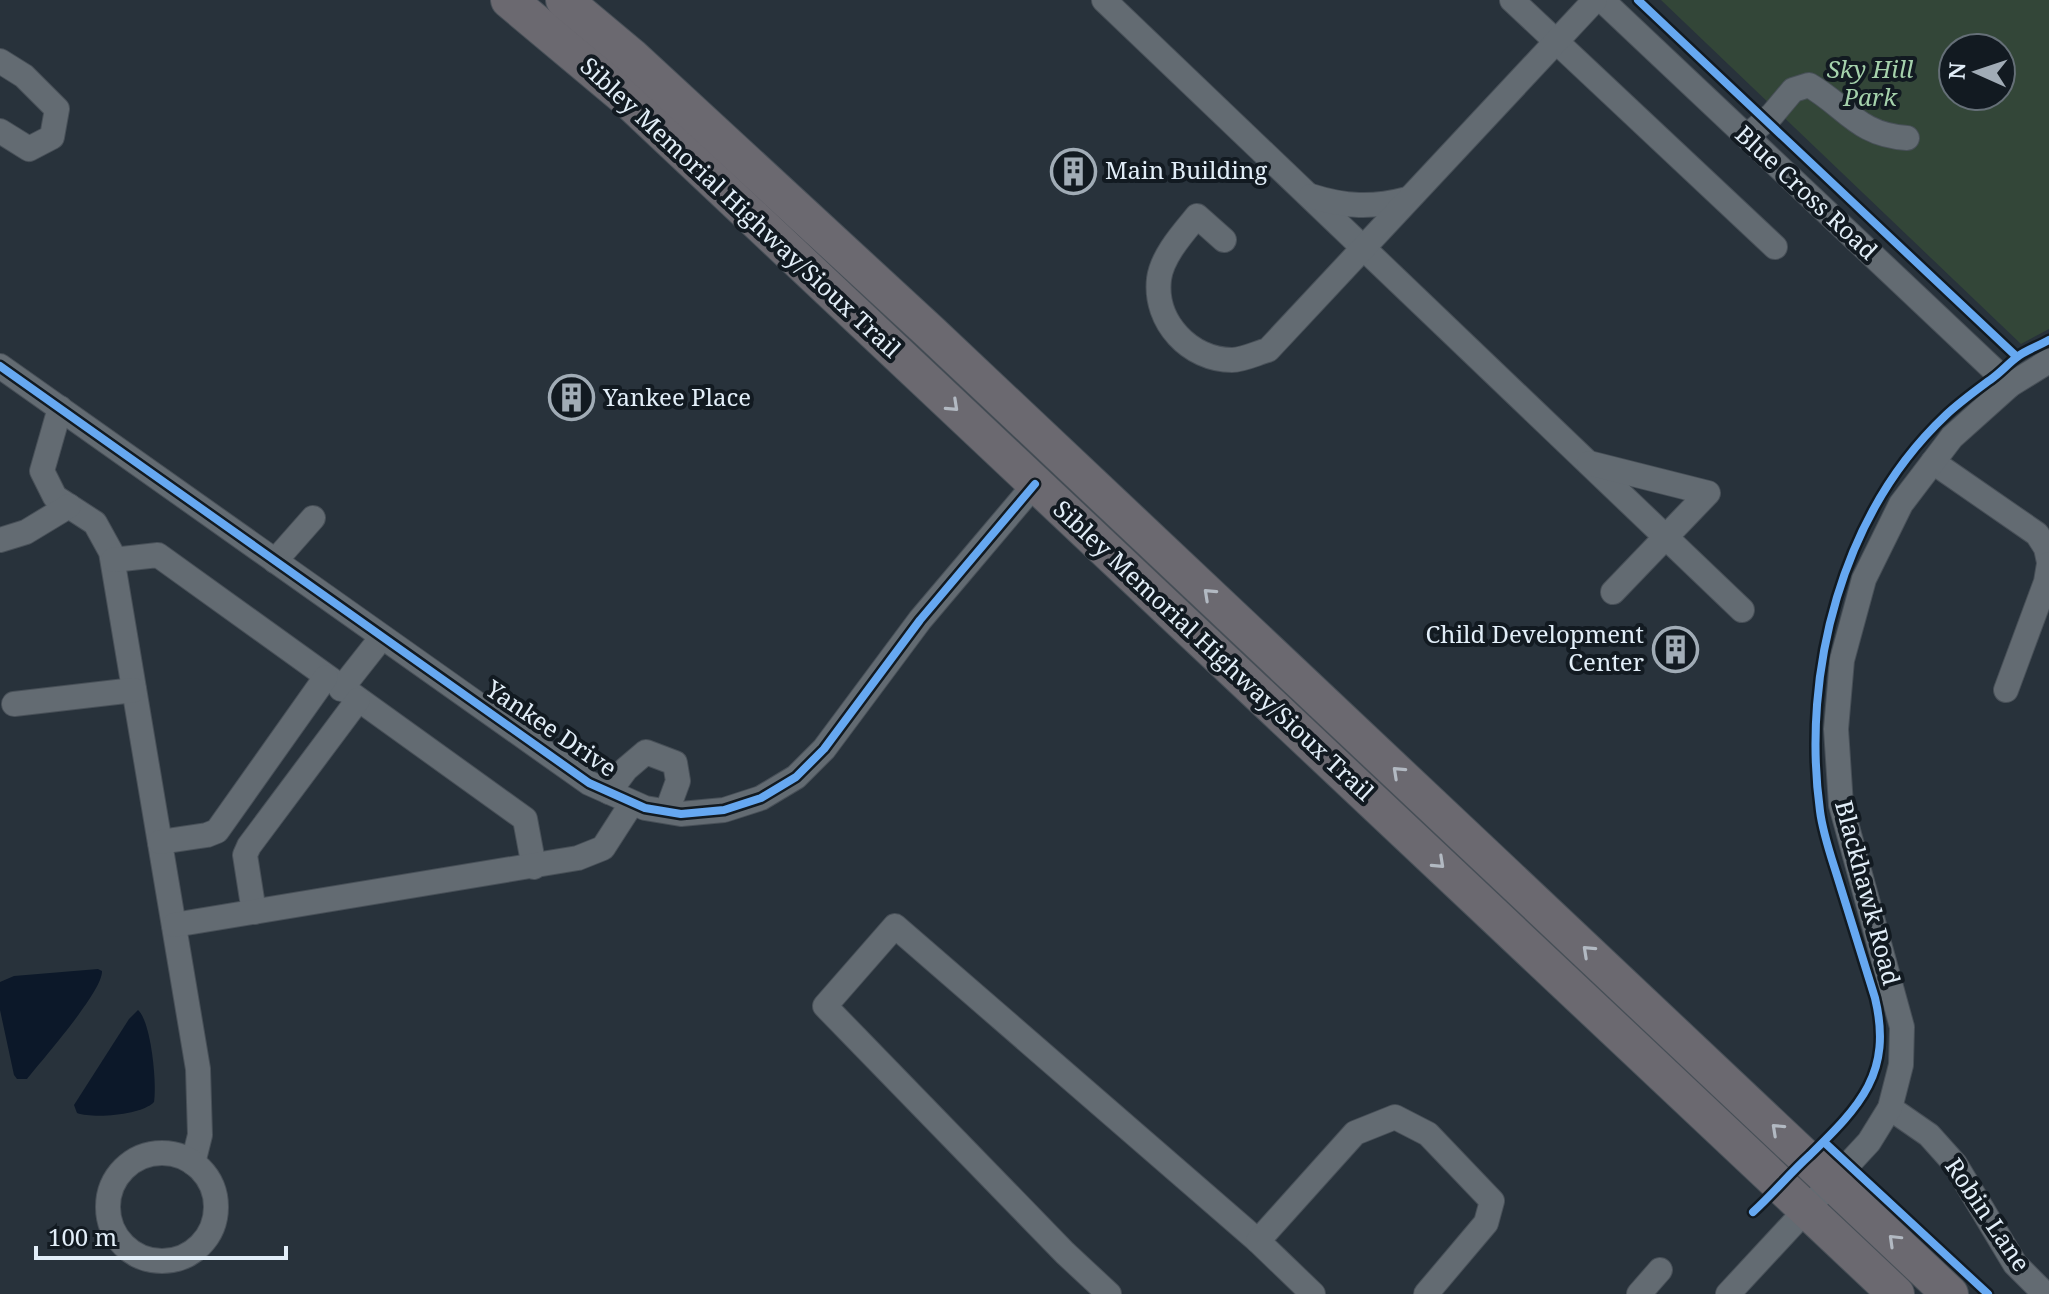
<svg xmlns="http://www.w3.org/2000/svg" width="2049" height="1294" viewBox="0 0 2049 1294" font-family="'Noto Serif',serif">
	<style>
		.green { fill: #334638; fill-rule: evenodd }
		.water { fill: #0c1829 }
		.lines { fill: none; stroke-linecap: round; stroke-linejoin: round }
		.minor-casing { stroke: #485058; stroke-width: 26 }
		.highway-casing { stroke: #485058; stroke-width: 38 }
		.minor { stroke: #636b72; stroke-width: 24 }
		.highway { stroke: #6b6970; stroke-width: 36 }
		.cycleway-casing { stroke: #121a21; stroke-width: 13 }
		.cycleway { stroke: #66a8f1; stroke-width: 8 }
		.oneway { stroke: #b2b9c2 }
		.labels { text-anchor: middle; stroke-width: 8; stroke-linejoin: round; paint-order: stroke }
		.park-label { font-size: 24px; font-style: italic; fill: #a5d2ac; stroke: #121a21 }
		.poi-label { font-size: 24px; fill: #e2eef8; stroke: #121a21; text-anchor: start }
		.street-label { font-size: 24px; fill: #e2eef8; stroke: #121a21 }
	</style>
	<rect width="100%" height="100%" fill="#28323b"/>
	<path class="green" d="M1661,0H2049V329L2021,344ZM1953,48H2001V96H1953Z"/>
	<g class="water">
		<path d="M98,969L102,971C103,991 42,1060 27,1079H17L14,1075L0,1010V982L14,976Z"/>
		<path d="M138,1010C151,1021 157,1083 154,1102C142,1115 94,1119 77,1113L74,1105L129,1019Z"/>
	</g>
	<g class="lines">
		<defs>
			<g id="minor">
				<path d="M1104,0L1742,610"/>
				<path d="M1512,0L1775,247"/>
				<path d="M1602,0L2010,385"/>
				<path d="M0,61L24,76L57,109L52,137L29,149L0,131"/>
				<path d="M1747,136L1772,115L1793,90L1809,85C1847,107 1858,135 1907,138"/>
				<path d="M1311,196C1345,207 1373,208 1407,199"/>
				<path d="M1224,240L1197,216C1183,233 1162,256 1159,279C1154,322 1190,360 1232,360C1243,360 1257,353 1268,350L1595,0"/>
				<path d="M0,366L589,783L645,808L681,814L724,810L761,798L796,777L824,749L920,620L1035,484"/>
				<path d="M60,408L42,471L55,497L95,523L111,552L198,1069L200,1135L193,1163"/>
				<path d="M1933,462L2037,534L2046,548L2049,562"/>
				<path d="M1589,463L1708,493L1613,592"/>
				<path d="M0,540L26,532L69,506"/>
				<path d="M113,560L158,555L525,819L534,867"/>
				<path d="M275,561L313,518"/>
				<path d="M341,689L382,637"/>
				<path d="M2006,690L2046,582L2049,564"/>
				<path d="M14,704L134,690"/>
				<path d="M609,792L626,769L646,752L675,763L678,781L667,811"/>
				<path d="M160,842L207,835L217,831L326,677"/>
				<path d="M254,912L245,855L249,846L358,700"/>
				<path d="M174,925L578,858L603,848L632,803"/>
				<path d="M1890,1108L1929,1135L1955,1164L2015,1264L2045,1294"/>
				<circle cx="162" cy="1207" r="54"/>
				<path d="M1109,1294L1065,1253L825,1006L895,926L1258,1241"/>
				<path d="M1313,1294L1258,1241L1355,1133L1395,1117L1428,1134L1492,1201L1486,1223L1426,1294"/>
				<path d="M1639,1294L1660,1270"/>
				<path d="M1728,1294L1869,1142L1890,1108L1901,1065L1902,1027L1841,805L1836,729L1842,660L1864,579L1901,504L1952,437L2010,385L2049,361"/>
			</g>
			<g id="highway">
				<path d="M509,0L626,98L1896,1294"/>
				<path d="M564,0L631,56L930,332L1950,1294"/>
			</g>
		</defs>
		<use href="#minor" class="minor-casing"/>
		<use href="#highway" class="highway-casing"/>
		<use href="#minor" class="minor"/>
		<use href="#highway" class="highway"/>
		<defs>
			<g id="cycleway">
				<path d="M1638,0L2017,357"/>
				<path d="M0,366L589,783L645,808L681,814L724,810L761,798L796,777L824,749L920,620L1035,484"/>
				<path d="M1824,1142L1988,1294"/>
				<path d="M1753,1212C1773,1194 1790,1173 1810,1155C1860,1106 1893,1073 1875,998C1863,959 1851,920 1839,882C1832,859 1823,835 1820,811C1801,672 1842,513 1946,415C1961,401 1978,389 1994,377C2002,371 2009,363 2017,357C2026,350 2039,346 2049,340"/>
			</g>
		</defs>
		<use href="#cycleway" class="cycleway-casing"/>
		<use href="#cycleway" class="cycleway"/>
	</g>
	<defs><path id="oneway-chevron" d="M-2-3.5L2.5 0L-2 3.5" fill="none" stroke-width="1.6" stroke-linecap="round" stroke-linejoin="round" transform="scale(2)"/></defs>
	<g class="oneway">
		<use href="#oneway-chevron" transform="translate(953 406) rotate(43)"/>
		<use href="#oneway-chevron" transform="translate(1209 594) rotate(-137)"/>
		<use href="#oneway-chevron" transform="translate(1398 772) rotate(-137)"/>
		<use href="#oneway-chevron" transform="translate(1439 863) rotate(43)"/>
		<use href="#oneway-chevron" transform="translate(1588 951) rotate(-137)"/>
		<use href="#oneway-chevron" transform="translate(1777 1129) rotate(-137)"/>
		<use href="#oneway-chevron" transform="translate(1894 1240) rotate(-136)"/>
	</g>
	<defs>
		<symbol id="building-ring" viewBox="-11 -11 22 22"><circle r="9.5" fill="#121a21" stroke="#a1acb6" stroke-width="1.5"/><path d="M-4-6H4V6H1V3H-1V6H-4ZM-2.5-4.3h1.7v1.8h-1.7ZM.8-4.3h1.7v1.8H.8ZM-2.5-1h1.7V.8h-1.7ZM.8-1h1.7V.8H.8Z" fill="#a1acb6"/></symbol>
	</defs>
	<g fill-rule="evenodd">
		<use href="#building-ring" x="1048" y="146" width="51" height="51"/>
		<use href="#building-ring" x="546" y="372" width="51" height="51"/>
		<use href="#building-ring" x="1650" y="624" width="51" height="51"/>
	</g>
	<g class="labels">
		<g class="park-label">
			<text x="1870" y="78">Sky Hill<tspan x="1870" dy="28">Park</tspan></text>
		</g>
		<g class="poi-label">
			<text x="1105" y="179">Main Building</text>
			<text x="603" y="406">Yankee Place</text>
			<text x="1644" y="643" text-anchor="end">Child Development<tspan x="1644" dy="28">Center</tspan></text>
		</g>
		<g class="street-label">
			<text transform="translate(1806 193) rotate(43)" y="8">Blue Cross Road</text>
			<text transform="translate(740 208) rotate(43)" y="8">Sibley Memorial Highway/Sioux Trail</text>
			<text transform="translate(1213 651) rotate(43)" y="8">Sibley Memorial Highway/Sioux Trail</text>
			<text transform="translate(551 729) rotate(34)" y="8">Yankee Drive</text>
			<text transform="translate(1867 893) rotate(75)" y="8">Blackhawk Road</text>
			<text transform="translate(1987 1215) rotate(56)" y="8">Robin Lane</text>
		</g>
	</g>
	<g transform="translate(1977 72) rotate(273)"><circle r="38" fill="#121a21" stroke="#656f77" stroke-width="2"/>
	<path d="M0-6L14 30L0 20L-14 30Z" fill="#a1acb6"/>
	<text y="-12" font-size="22" font-weight="bold" text-anchor="middle" fill="#e2eef8">N</text>
	</g>
	<path d="M36 1246v12h250v-12" fill="none" stroke="#e2eef8" stroke-width="4"/>
	<text x="48" y="1246" font-size="24" fill="#e2eef8" stroke="#121a21" stroke-width="6" paint-order="stroke">100 m</text>
</svg>
